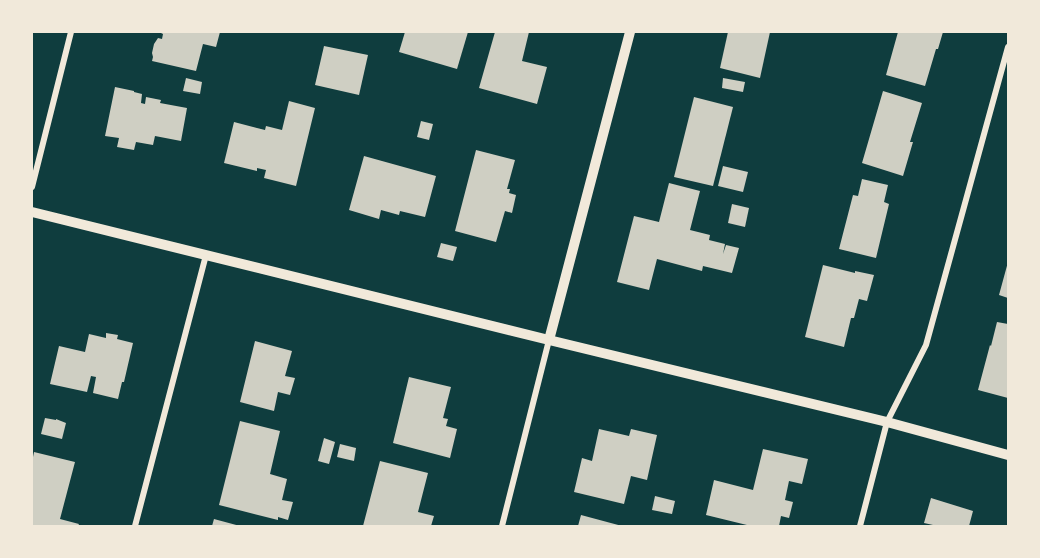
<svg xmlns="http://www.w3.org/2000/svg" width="1040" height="558" viewBox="0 0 1040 558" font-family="Merriweather,serif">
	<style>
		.building { fill: #cfcfc3 }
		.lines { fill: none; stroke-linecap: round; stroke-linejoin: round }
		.minor { stroke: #f1e9da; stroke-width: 6 }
		.tertiary { stroke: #f1e9da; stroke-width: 10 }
	</style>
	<rect width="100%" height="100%" fill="#0f3d3e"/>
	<g class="building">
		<path d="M159,32H220L216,47L203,44L196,71L152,61L153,57L152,53L154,44L158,38L162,39L163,34Z"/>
		<path d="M405,32H468L457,69L399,52Z"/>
		<path d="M495,32H529L522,61L547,67L537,104L479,88Z"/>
		<path d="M728,32H770L760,78L720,68Z"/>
		<path d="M898,32H943L938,49H936L925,86L886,75Z"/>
		<path d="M324,46L368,55L359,95L315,85Z"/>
		<path d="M186,78L202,82L200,94L183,91Z"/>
		<path d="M723,78L745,82L743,92L722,88Z"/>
		<path d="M115,87L134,91V92L142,94L141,103L145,104L146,97L161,100L160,103L187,108L181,141L155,136L153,145L136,142L134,150L117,147L119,138L105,136Z"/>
		<path d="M883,91L922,103L910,142H913L903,176L862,163Z"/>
		<path d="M694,97L733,107L713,186L674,177Z"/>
		<path d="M289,101L315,108L296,186L264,178L266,170L257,168V171L224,163L234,122L265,130L266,126L282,130Z"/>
		<path d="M421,121L433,124L429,140L417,137Z"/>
		<path d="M476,150L515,160L507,189H510L509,193L516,195L512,213L505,211L496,242L455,231Z"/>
		<path d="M364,156L436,176L425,217L400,211L399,215L381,210L379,219L349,210Z"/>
		<path d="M723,166L748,172L743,192L718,186Z"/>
		<path d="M862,179L888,185L884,202L889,204L876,258L839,249L853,195L858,196Z"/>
		<path d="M669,183L700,191L690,230L710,235L709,240L725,244L723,254L726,245L739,248L732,273L703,266L702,271L657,259L649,290L617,282L634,216L659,222Z"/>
		<path d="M732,204L749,208L745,227L728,223Z"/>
		<path d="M441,243L457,247L453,261L437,257Z"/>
		<path d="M1008,262V298L999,295Z"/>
		<path d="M823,265L855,273V271L874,275L867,301L859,299L854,318H851L844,347L805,337Z"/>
		<path d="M997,322L1008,324V398L978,390L990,345L991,346Z"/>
		<path d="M106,333L118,335L117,339L133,343L124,382H122L118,399L93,393L96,377L91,376L87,392L50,384L59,346L85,352L89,334L106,338Z"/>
		<path d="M255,341L292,351L285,376L295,378L290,395L278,392L274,411L240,402Z"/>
		<path d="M409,377L451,387L443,418L448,419L446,426L457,429L450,458L393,443Z"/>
		<path d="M45,418L56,420V419L66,423L62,439L41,434Z"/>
		<path d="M240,421L280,431L270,474L287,479L282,500L293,502L288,520L278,517V520L219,505Z"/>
		<path d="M599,429L629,436L631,429L657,435L647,480L631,476L624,504L574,492L582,458L592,461Z"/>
		<path d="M324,438L335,442L329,464L318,461Z"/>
		<path d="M340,444L356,448L354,461L337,457Z"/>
		<path d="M763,449L808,459L802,484L789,481L785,500L793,502L789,518L781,516L779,526H751L706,515L714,480L753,490Z"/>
		<path d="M34,452L75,462L60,519L79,524L78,526H32V462Z"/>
		<path d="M380,461L428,473L418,512L434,516L431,526H363Z"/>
		<path d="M655,496L675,501L672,514L652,510Z"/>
		<path d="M931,498L973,511L969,526H932L933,525L924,523Z"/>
		<path d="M581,515L622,526H578Z"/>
		<path d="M214,519L240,526H212Z"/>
	</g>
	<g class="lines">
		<g class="minor">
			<path d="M32,187L71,32"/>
			<path d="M135,526L206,255"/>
			<path d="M502,526L549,340"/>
			<path d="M860,526L887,422L926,345L1008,47"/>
		</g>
		<g class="tertiary">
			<path d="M32,212L549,340L887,422L1008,455"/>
			<path d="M549,340L630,32"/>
		</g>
	</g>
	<rect width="1040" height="558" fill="none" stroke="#f1e9da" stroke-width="66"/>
</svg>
